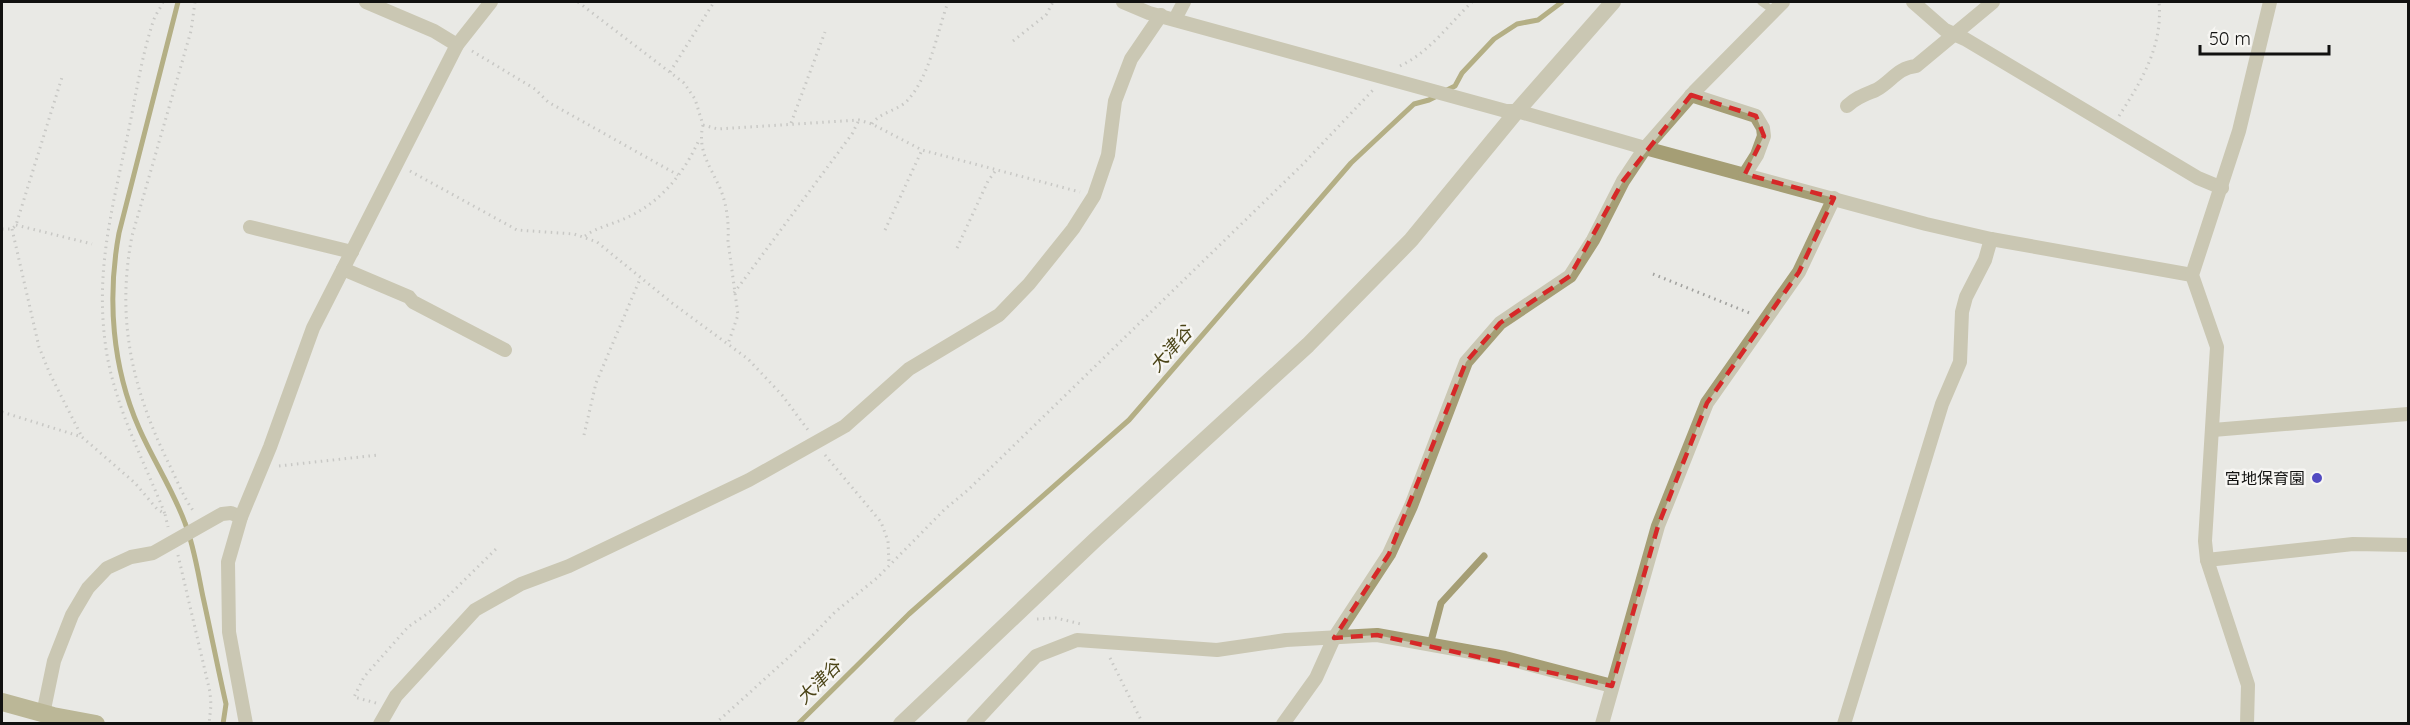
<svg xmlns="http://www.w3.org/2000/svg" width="2410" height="725" viewBox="0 0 2410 725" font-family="Quicksand,'Noto Sans JP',sans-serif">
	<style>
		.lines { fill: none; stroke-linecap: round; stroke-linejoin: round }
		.stream { stroke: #736811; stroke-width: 5 }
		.path { stroke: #a1a19e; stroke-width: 3; stroke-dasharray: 1.5 4.5; stroke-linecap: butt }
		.service { stroke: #a59e75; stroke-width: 7 }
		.minor { stroke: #a59e75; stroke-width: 14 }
		.tertiary { stroke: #a59e75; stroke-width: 16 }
		.secondary { stroke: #847a38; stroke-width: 18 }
		.marked { fill: none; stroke: #d62828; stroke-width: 4.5; stroke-dasharray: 12 8; stroke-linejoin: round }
		.poi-dot { fill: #524ac1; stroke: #f7f6f3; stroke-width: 2 }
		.labels { text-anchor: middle; stroke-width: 5; stroke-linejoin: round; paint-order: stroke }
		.poi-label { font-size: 16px; fill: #111110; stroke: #f7f6f3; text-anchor: end }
		.water-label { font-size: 18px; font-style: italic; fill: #4a4316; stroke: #f7f6f3 }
	</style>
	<rect width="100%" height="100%" fill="#e9e9e5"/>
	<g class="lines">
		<g class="stream">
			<path d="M178,2L119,233C107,298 112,367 139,428C153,460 173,490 185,523C194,546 198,573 203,597C211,633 218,669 226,704L223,724"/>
			<path d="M1445,91L1455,86L1462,73L1494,39L1517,24L1538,20L1562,2"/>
			<path d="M798,724L909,614L1129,420L1351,163L1414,104L1429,100L1437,96"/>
		</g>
		<g class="path">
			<path d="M163,2C160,9 155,15 153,22C141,58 135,101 127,138C111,214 94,276 107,355C117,411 144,461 165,514"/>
			<path d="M195,2L191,31L132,236C116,319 132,389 169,464C177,480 184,499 195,513"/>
			<path d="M578,2L684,83L695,99L703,125L718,129L859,120L872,124L922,150L1080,192"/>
			<path d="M1013,41L1046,15L1053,2"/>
			<path d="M472,51L535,89L548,102L678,175"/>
			<path d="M1400,66C1430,52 1449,24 1472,2"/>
			<path d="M670,72L714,2"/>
			<path d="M2119,116C2142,80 2163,46 2159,2"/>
			<path d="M791,123L825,32"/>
			<path d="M872,124C880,112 897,111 907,101C930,76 937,33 948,2"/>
			<path d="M703,125C697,150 710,166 720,188C727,205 729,223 728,241L738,315L728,344"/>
			<path d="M410,171L517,230L574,234L597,242L672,303L748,359L782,395L808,430"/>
			<path d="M16,225L92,244"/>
			<path d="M2,229H12L16,225L63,74"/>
			<path d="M12,229L39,347L50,374L82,437"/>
			<path d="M885,230L922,150"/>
			<path d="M585,236C597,227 614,224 628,217C661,202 684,173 699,140"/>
			<path d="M957,248L988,181L996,170"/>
			<path d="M1653,274L1752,314"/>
			<path d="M734,293L852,134L859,120"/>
			<path d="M2,412L82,437L135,483L157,509L165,514L168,527"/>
			<path d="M584,435L596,383L640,279"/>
			<path d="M825,455L881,522L888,541L889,565"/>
			<path d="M279,466L378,455"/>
			<path d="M178,555L210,692L211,705L209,724"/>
			<path d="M1037,619L1056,618L1081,624"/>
			<path d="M1110,658L1143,724"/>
			<path d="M376,703L354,697L364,677L408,627L437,607L498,547"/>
			<path d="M715,724L810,638L835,612L877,578L945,509L968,490L1302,165L1373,90"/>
		</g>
		<g class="service">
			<path d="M1761,2L1774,11"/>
			<path d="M1430,645L1441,603L1484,556"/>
		</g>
		<g class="minor">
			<path d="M366,2L434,31L457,45"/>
			<path d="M1123,2L1149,13L1506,111H1517L1645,148L1926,224L1991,239L2192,275"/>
			<path d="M1913,2L1945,30L1965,39L2198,178L2222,188"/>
			<path d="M1175,19L1184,2"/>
			<path d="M1691,95L1756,116L1763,128L1764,136L1757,155L1745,174"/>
			<path d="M1847,106C1857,97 1864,95 1876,90C1892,81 1897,68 1916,66L1993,2"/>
			<path d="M250,227L352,252"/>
			<path d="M343,269L409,297L413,302L505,350"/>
			<path d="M2213,430L2408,414"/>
			<path d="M2207,560L2353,544L2408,545"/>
			<path d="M43,714L54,661L72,615L88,588L107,568L131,557L153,553L222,514L231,513L241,517"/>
			<path d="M246,724L229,632L228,562L241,517L270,447L313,328L457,45L491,2"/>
			<path d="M380,724L396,696L475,610L521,584L569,566L749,480L845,426L909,369L999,315L1029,284L1073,229L1094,196L1108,155L1115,101L1131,59L1161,15"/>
			<path d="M973,724L1036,656L1077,640L1217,650L1286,640L1377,635L1505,658L1612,686"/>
			<path d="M1283,724L1316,678L1334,638L1389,554L1411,506L1466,362L1500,323L1570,276L1593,240L1623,181L1645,148L1694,92L1783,2"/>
			<path d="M1602,724L1658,526L1707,403L1799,272L1834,198"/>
			<path d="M1844,724L1942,404L1960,362L1962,312L1966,297L1985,260L1991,239"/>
			<path d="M2247,724L2248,685L2207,560L2205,541L2217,347L2192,275L2239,131L2270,2"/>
		</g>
		<path class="tertiary" d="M901,724L1096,539L1308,345L1411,240L1517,111L1613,2"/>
		<path class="secondary" d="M2,702L53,716L96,724"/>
	</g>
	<path d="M0 0H2410V725H0ZM1691,95L1756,116L1764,136L1745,174L1834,198L1799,272L1707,403L1658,526L1612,686L1377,635L1334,638L1389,554L1466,362L1500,323L1570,276L1623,181Z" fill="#e9e9e5" fill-opacity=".55" fill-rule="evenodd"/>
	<path class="marked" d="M1691,95L1756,116L1764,136L1745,174L1834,198L1799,272L1707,403L1658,526L1612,686L1377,635L1334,638L1389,554L1466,362L1500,323L1570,276L1623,181Z"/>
	<circle class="poi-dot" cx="2317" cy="478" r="6"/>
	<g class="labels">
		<g class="poi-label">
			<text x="2305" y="484">宮地保育園</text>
		</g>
		<g class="water-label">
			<text transform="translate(1171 349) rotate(-49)" y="6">大津谷</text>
			<text transform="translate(819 682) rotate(-45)" y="6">大津谷</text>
		</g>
	</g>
	<rect width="2410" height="725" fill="none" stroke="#111110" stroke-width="6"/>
	<path d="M2200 45v9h129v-9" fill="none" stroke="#111110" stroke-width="3"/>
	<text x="2209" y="45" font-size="18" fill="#111110" stroke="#f7f6f3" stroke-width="4.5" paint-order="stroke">50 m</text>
</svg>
